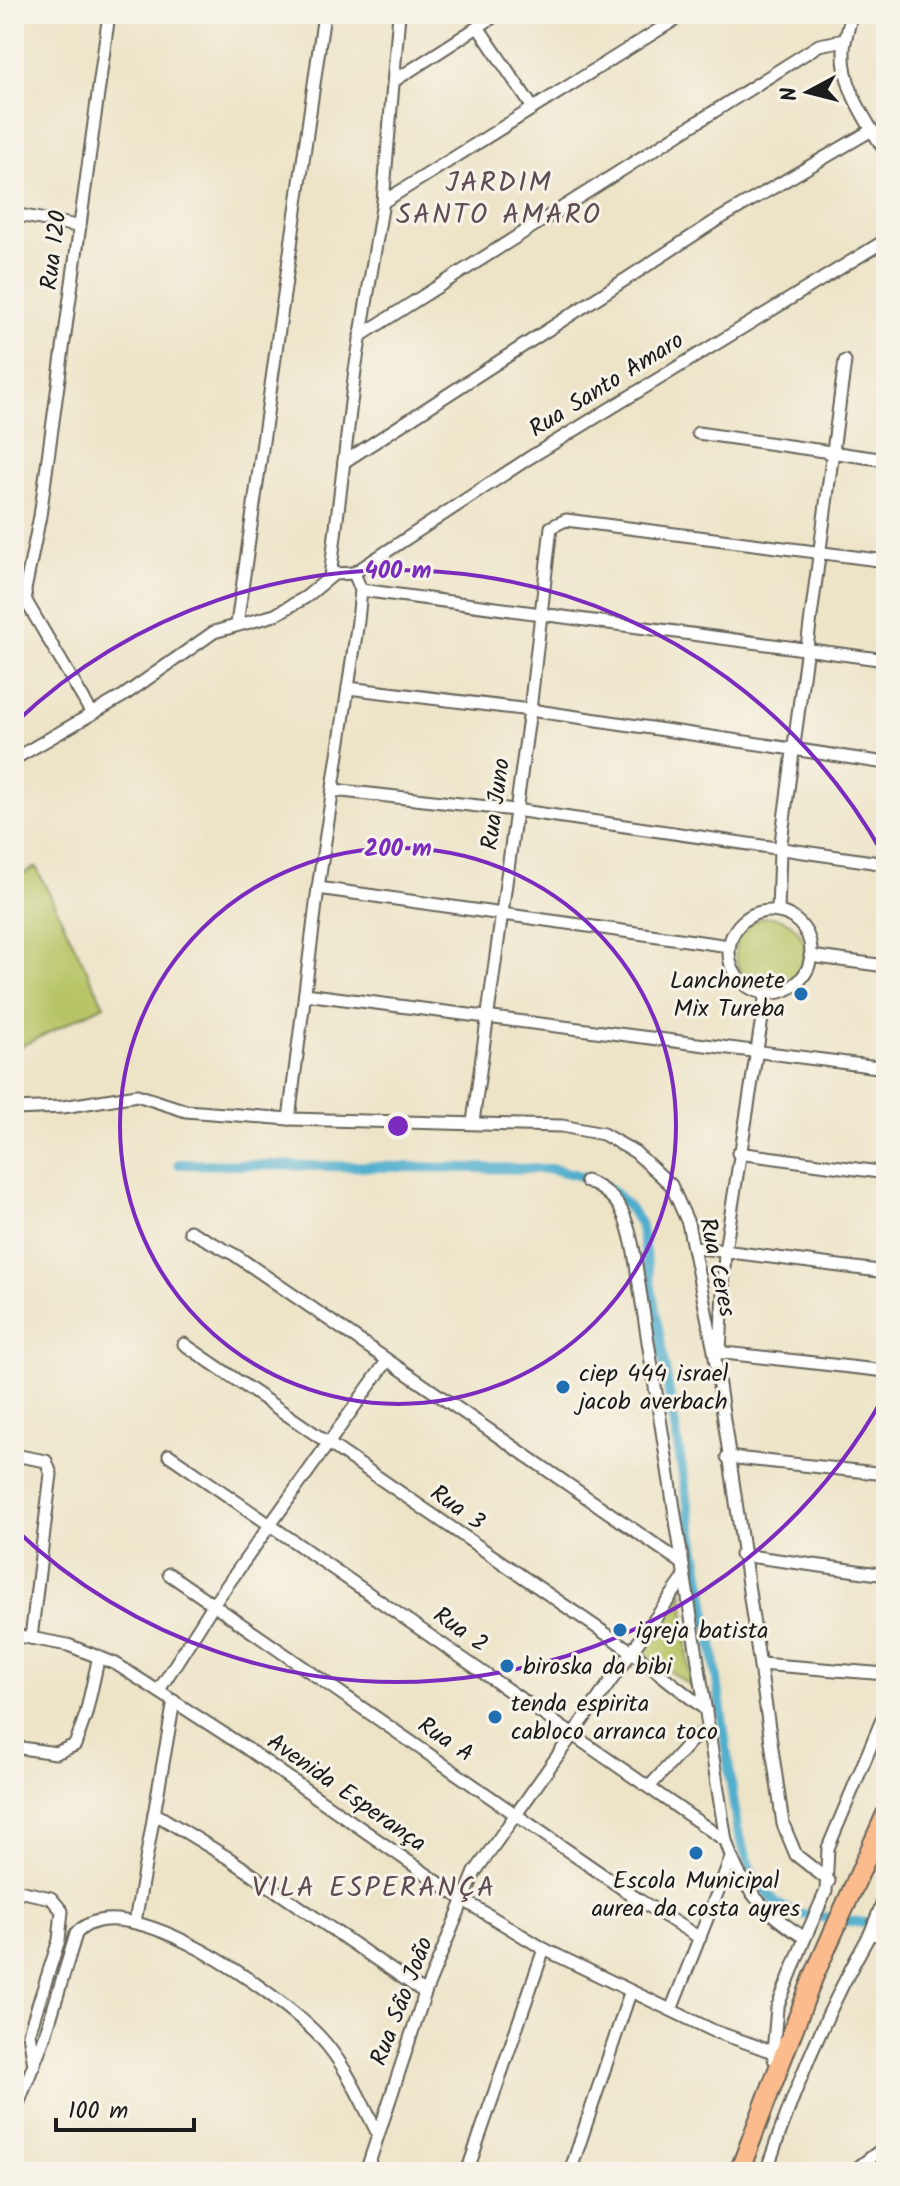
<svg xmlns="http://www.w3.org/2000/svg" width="900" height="2186" viewBox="0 0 900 2186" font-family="Kalam,sans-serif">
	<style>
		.green { fill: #b7c465; stroke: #6a7040; stroke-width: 2 }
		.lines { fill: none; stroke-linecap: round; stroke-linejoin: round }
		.canal { stroke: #4faecd; stroke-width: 10 }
		.minor-casing { stroke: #656258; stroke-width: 15 }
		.trunk-casing { stroke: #656258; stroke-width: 22 }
		.minor { stroke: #fff; stroke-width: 11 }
		.trunk { stroke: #fbbb8c; stroke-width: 18 }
		.ring { fill: none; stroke: #7b2cbf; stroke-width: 4 }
		.poi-dot { fill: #1f6fb2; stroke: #f7f3e8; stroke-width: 3 }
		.labels { text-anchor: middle; stroke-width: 6; stroke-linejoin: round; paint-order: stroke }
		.street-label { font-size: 24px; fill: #1c1c1c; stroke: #f7f3e8 }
		.poi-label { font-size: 24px; fill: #1c1c1c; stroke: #f7f3e8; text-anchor: start }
		.quarter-label { font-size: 28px; letter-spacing: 2px; fill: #5e4c54; stroke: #f7f3e8 }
		.centre { fill: #7b2cbf; stroke: #f7f3e8; stroke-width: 4 }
		.ring-label { font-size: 24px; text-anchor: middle; font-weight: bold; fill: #7b2cbf; stroke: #f7f3e8; stroke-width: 6; stroke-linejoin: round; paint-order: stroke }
	</style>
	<rect width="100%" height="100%" fill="#f7f3e8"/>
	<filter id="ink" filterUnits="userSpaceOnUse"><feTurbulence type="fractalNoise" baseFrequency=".0125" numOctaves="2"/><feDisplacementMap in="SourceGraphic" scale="16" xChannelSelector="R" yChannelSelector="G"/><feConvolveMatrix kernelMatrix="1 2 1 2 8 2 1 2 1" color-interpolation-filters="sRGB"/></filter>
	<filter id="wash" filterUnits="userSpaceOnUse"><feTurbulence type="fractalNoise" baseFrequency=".006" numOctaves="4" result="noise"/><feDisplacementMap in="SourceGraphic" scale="32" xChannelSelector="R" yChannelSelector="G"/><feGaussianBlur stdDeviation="1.8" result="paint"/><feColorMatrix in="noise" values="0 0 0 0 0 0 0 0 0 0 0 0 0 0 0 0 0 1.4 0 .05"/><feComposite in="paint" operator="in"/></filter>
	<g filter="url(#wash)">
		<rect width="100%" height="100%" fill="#ede4c7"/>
		<g class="green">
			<path d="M36,867L104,1005L14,1050V878Z"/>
			<circle cx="770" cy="952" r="35"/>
			<path d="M683,1592L690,1686L641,1650Z"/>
		</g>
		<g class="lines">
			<path class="canal" d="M179,1164L551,1169C597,1179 612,1182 640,1223L713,1650L737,1828L752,1874L777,1904L794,1913L886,1926"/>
		</g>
	</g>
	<g filter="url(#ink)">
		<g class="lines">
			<defs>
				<g id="minor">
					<path d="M851,14C850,27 844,38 844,51C842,88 868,123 886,153"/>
					<path d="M478,27L533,108"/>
					<path d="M394,81L498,14"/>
					<path d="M383,202L684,14"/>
					<path d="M14,214L77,226"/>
					<path d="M360,336L819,45L845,40"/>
					<path d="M698,433L886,460"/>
					<path d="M344,462L714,222L872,130"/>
					<path d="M354,573L529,458L886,240"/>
					<path d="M330,577L355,370L383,202L399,14"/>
					<path d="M361,590L886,660"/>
					<path d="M14,608L26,601"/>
					<path d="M237,624L324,14"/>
					<path d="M348,688L530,710L886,763"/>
					<path d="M91,712L26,601L25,590L40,516L109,14"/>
					<path d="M14,759L123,696L214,632L275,615L306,597L334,574L354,573L361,590L358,621L318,888L289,1119"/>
					<path d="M333,790L515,810L886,864"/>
					<path d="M318,888L729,946"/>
					<circle cx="770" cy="952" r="41"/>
					<path d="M778,912L780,850L845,361"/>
					<path d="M810,956L886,966"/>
					<path d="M305,994L886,1068"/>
					<path d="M14,1109L63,1107L137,1095L186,1111L289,1119L562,1126L603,1134L635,1152L671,1185L688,1223L714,1351L783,1824L796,1855L829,1881"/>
					<path d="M473,1122L530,710L551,527L566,520L886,561"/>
					<path d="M738,1153L886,1173"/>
					<path d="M586,1181C621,1195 627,1217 634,1252L726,1841C740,1888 765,1913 805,1938L777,2008L773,2052"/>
					<path d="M190,1231L235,1255L682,1563"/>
					<path d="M693,1247L886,1272"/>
					<path d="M184,1344L631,1651L706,1710"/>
					<path d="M716,1352L886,1371"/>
					<path d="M720,1352L725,1251L766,993"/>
					<path d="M14,1455L46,1461L51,1474L31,1638"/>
					<path d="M169,1455L726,1841"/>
					<path d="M727,1457L886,1474"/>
					<path d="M741,1555L886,1575"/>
					<path d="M169,1574L636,1898L700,1938"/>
					<path d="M14,1635L68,1645L116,1664L246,1748L462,1899L544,1949L714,2031L773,2052L774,2059"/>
					<path d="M760,1664L886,1674"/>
					<path d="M159,1690L213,1605L387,1361"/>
					<path d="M14,1747L56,1753L75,1745L86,1714L99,1656"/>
					<path d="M649,1787L691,1741L709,1728"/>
					<path d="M154,1813L230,1859L425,1993"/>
					<path d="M14,1890L51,1898L62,1911L59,1940L29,2033L34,2065"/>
					<path d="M135,1922L174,1701"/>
					<path d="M870,1934L886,1894"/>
					<path d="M805,1938L826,1891L828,1848L886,1710"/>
					<path d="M671,2010L731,1858"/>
					<path d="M14,2114L45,2036L76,1934C123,1879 285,1999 320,2037C346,2065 360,2099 377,2132"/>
					<path d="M366,2172L425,1993L475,1872L684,1578"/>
					<path d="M467,2172L544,1949"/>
					<path d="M570,2172L630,1993"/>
					<path d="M766,2172C794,2089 826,2011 870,1934L886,1936"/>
					<path d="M852,2172L886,2146"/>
				</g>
				<path id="trunk" d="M739,2172L813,1978L886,1814"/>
			</defs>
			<use href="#minor" class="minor-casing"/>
			<use href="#trunk" class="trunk-casing"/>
			<use href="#minor" class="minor"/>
			<use href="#trunk" class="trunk"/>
		</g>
	</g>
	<g class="ring">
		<circle cx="398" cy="1126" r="278"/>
		<path d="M884 1396A556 556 0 0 1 15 1529M15 723A556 556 0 0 1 884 856"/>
	</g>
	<g class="poi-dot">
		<circle cx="801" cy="994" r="8"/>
		<circle cx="563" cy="1387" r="8"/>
		<circle cx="620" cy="1630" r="8"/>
		<circle cx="507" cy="1666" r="8"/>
		<circle cx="495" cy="1717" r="8"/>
		<circle cx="696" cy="1853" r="8"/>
	</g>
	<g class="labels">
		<g class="street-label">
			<text transform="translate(53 250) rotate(-83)" y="8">Rua 120</text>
			<text transform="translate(606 384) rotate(-32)" y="8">Rua Santo Amaro</text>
			<text transform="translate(495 804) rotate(-82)" y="8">Rua Juno</text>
			<text transform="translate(718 1267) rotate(78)" y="8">Rua Ceres</text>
			<text transform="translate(458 1507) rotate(35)" y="8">Rua 3</text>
			<text transform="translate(461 1629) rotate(35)" y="8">Rua 2</text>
			<text transform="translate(446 1739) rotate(34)" y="8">Rua A</text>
			<text transform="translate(347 1792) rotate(35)" y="8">Avenida Esperança</text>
			<text transform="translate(401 2001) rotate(-69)" y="8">Rua São João</text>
		</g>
		<g class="poi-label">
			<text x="785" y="988" text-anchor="end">Lanchonete<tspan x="785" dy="28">Mix Tureba</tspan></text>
			<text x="579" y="1381">ciep 444 israel<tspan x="579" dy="28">jacob averbach</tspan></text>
			<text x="636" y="1638">igreja batista</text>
			<text x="523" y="1674">biroska da bibi</text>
			<text x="511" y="1711">tenda espirita<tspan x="511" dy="28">cabloco arranca toco</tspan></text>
			<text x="696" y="1888" text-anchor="middle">Escola Municipal<tspan x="696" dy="28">aurea da costa ayres</tspan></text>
		</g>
		<g class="quarter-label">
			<text x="499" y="191">JARDIM<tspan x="499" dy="32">SANTO AMARO</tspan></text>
			<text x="374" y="1896">VILA ESPERANÇA</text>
		</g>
	</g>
	<circle cx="398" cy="1126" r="12" class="centre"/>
	<g class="ring-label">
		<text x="398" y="578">400 m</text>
		<text x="398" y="856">200 m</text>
	</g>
	<rect width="900" height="2186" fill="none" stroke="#f7f3e8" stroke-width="48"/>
	<g transform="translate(808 92) rotate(263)" stroke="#f7f3e8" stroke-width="6" paint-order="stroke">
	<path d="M0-6L14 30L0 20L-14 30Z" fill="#1c1c1c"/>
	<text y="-12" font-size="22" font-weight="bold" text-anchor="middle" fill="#1c1c1c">N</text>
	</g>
	<path d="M56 2118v12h138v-12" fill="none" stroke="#1c1c1c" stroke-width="4"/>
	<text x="68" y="2118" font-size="24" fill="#1c1c1c" stroke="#f7f3e8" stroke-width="6" paint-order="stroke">100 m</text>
</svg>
